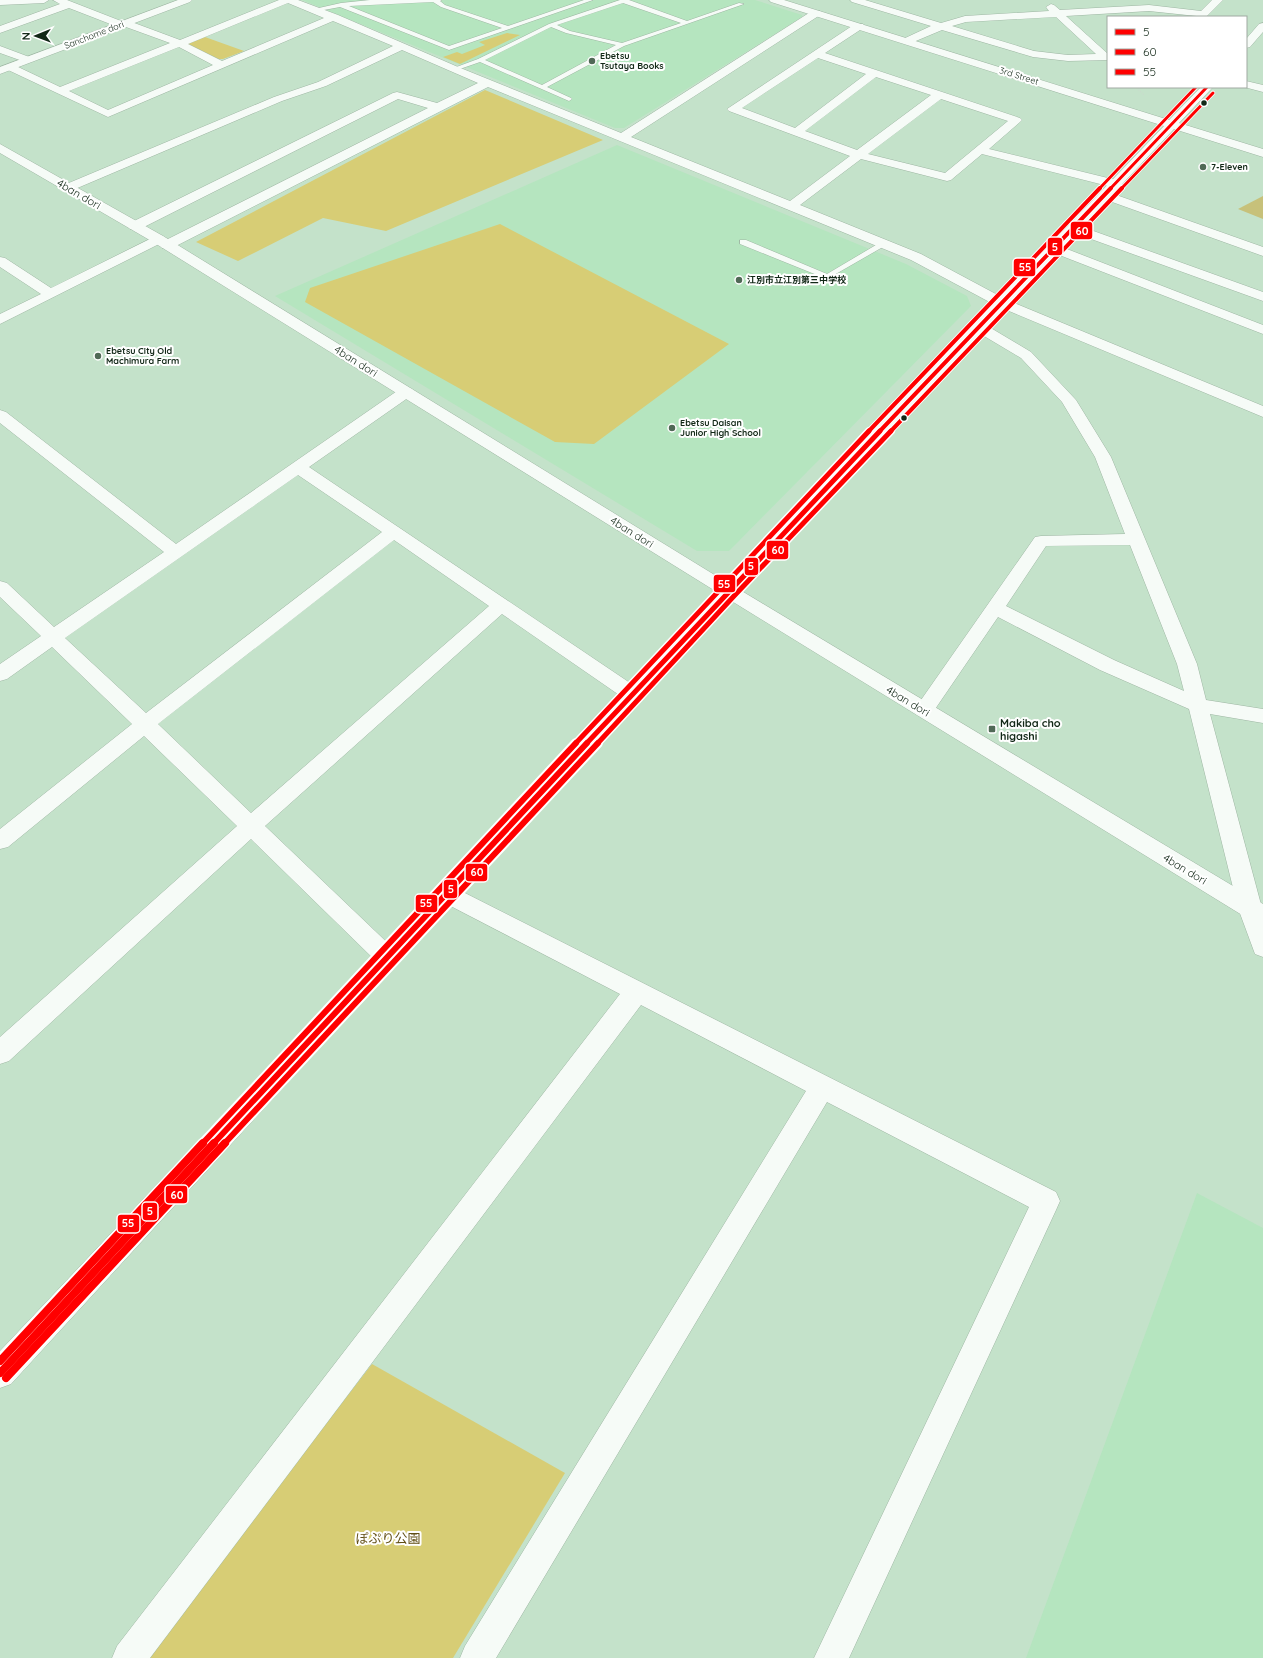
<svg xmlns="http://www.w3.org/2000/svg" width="1263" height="1658" viewBox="0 0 1263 1658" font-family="Quicksand,'Noto Sans JP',sans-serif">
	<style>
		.built { fill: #b5e5bf }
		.green { fill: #d7cd75 }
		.forest { fill: #c7c17a }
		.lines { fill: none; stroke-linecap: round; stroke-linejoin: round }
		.lane-casing { stroke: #9eb6a3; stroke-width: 1 }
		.street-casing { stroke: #9eb6a3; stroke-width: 1 }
		.secondary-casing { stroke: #9eb6a3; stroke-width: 1 }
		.path { stroke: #ccd5ce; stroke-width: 1.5; stroke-dasharray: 0.5 1.5; stroke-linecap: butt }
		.lane { fill: #f6fbf7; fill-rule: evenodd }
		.street { fill: #f6fbf7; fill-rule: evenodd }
		.secondary { fill: #f6fbf7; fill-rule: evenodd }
		.bus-1-far4-casing { stroke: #fff; stroke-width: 4.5 }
		.bus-1-far3-casing { stroke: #fff; stroke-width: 6 }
		.bus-1-far2-casing { stroke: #fff; stroke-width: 8 }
		.bus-1-far1-casing { stroke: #fff; stroke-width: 10 }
		.bus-1-casing { stroke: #fff; stroke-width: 11 }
		.bus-2-far4-casing { stroke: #fff; stroke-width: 4.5 }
		.bus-2-far3-casing { stroke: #fff; stroke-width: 6 }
		.bus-2-far2-casing { stroke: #fff; stroke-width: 8 }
		.bus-2-far1-casing { stroke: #fff; stroke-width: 10 }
		.bus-2-casing { stroke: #fff; stroke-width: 11 }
		.bus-3-far4-casing { stroke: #fff; stroke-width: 4.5 }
		.bus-3-far3-casing { stroke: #fff; stroke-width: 6 }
		.bus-3-far2-casing { stroke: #fff; stroke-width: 8 }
		.bus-3-far1-casing { stroke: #fff; stroke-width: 10 }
		.bus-3-casing { stroke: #fff; stroke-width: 11 }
		.bus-1-far4 { stroke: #f00; stroke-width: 3 }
		.bus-1-far3 { stroke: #f00; stroke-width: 4 }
		.bus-1-far2 { stroke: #f00; stroke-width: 5 }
		.bus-1-far1 { stroke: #f00; stroke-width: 6 }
		.bus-1 { stroke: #f00; stroke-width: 8 }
		.bus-2-far4 { stroke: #f00; stroke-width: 3 }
		.bus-2-far3 { stroke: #f00; stroke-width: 4 }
		.bus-2-far2 { stroke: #f00; stroke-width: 5 }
		.bus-2-far1 { stroke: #f00; stroke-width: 6 }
		.bus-2 { stroke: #f00; stroke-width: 8 }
		.bus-3-far4 { stroke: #f00; stroke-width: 3 }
		.bus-3-far3 { stroke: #f00; stroke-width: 4 }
		.bus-3-far2 { stroke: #f00; stroke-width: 5 }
		.bus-3-far1 { stroke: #f00; stroke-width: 6 }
		.bus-3 { stroke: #f00; stroke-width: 8 }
		.poi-dot { fill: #506956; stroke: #fff; stroke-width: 1.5 }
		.bus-dot { fill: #122817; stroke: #fff; stroke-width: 1.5 }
		.labels { text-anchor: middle; stroke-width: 4; stroke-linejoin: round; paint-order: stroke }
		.far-street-label { font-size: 9px; fill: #122817; stroke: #fff }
		.far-poi-label { font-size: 9px; font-weight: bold; fill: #122817; stroke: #fff; text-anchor: start }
		.street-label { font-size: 11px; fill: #122817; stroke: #fff }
		.poi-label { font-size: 11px; font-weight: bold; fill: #122817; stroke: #fff; text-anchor: start }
		.near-park-label { font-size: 13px; fill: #614e15; stroke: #fff }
		.line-badge { stroke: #fff; stroke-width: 1.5 }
		.badge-label { font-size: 11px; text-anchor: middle; font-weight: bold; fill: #fff }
	</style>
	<rect width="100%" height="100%" fill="#c4e2ca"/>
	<g class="built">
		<path d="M302,0H755L802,15V17L624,128H615Z"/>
		<path d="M617,145L906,264L967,296L971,306L729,551H697L275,296Z"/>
		<path d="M1197,1193L1263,1228V1658H1026Z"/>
	</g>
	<g class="green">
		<path d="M507,33L520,35L460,64L443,57L457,52L462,54L485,45L479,42Z"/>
		<path d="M205,37L244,51L223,59H218L186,44Z"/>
		<path d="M485,90L603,140L386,231L323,218L238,261L196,242Z"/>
		<path d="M500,224L729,344L594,444L555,442L305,302L310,288Z"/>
		<path d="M372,1364L565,1473L453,1658H145Z"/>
	</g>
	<path class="forest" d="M1263,196V219L1238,209Z"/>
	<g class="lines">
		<defs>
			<g id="lane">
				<path d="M370,0H442L440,1L445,5L508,26L584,0H593L449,50L340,7L313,12L310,10L341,3ZM433,2L441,7L502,28L449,46L349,6Z"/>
				<path d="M620,0H629L687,21L739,3L744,4L624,46L547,87L571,98L572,99L569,101L480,62L454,71L451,69L478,59L549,24ZM623,3L681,23L622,43L570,31L557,25ZM551,27L566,33L616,45L542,85L485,60Z"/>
				<path d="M740,240H746L827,274L881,242H887L888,244L827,279L740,244Z"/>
			</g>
			<g id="street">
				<path d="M0,0H49L44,3L0,5Z"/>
				<path d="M53,0H67L121,21H129L180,40L279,0H298L338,15L458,67L621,133L812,11H820L821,13L820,15L631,137L790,201L850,156L729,111L727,109L855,24H863L864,26L863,28L825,53L1020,118L1022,120L1020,122L989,149L1120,181L1122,184L1120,187L1116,188L982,154L951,180L947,181L861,159L800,205L921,254L1007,300L1263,406V417L997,306L911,260L488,87L172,248H162L160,245L162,242L428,108L398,99L140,229H130L128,226L130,223L393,93L397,92L437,103L478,83L402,50L326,86L282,101L68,192L64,191L62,188L64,185L274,97L318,82L393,46L333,21L108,117L6,69L5,67L10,64L14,65L60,87L170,43L126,27H118L69,8L0,33V26L60,4ZM288,3L324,18L222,61L188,44ZM179,47L213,65L108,110L69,91ZM818,58L866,74L795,128L742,108ZM876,77L931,95L857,150L805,131ZM941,99L1008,121L945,173L868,154Z"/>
				<path d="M850,0H865L941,23L965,16L1049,11L1046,7L1051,4L1054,5L1060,10L1149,5L1201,11L1212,0H1223L1206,17L1149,11L1066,16L1108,54V60L1068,61L1033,57L942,30L911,43H903L902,41L903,39L931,26L852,2ZM1056,17L1096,54L1068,55L1034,51L952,26L966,22Z"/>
				<path d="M0,46L32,58L33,60L28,63L0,53Z"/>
				<path d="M1246,81L1263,85V92L1244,87H1246Z"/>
				<path d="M1105,191L1263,247V256L1101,198L1099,195L1101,192Z"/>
				<path d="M1074,224L1263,292V301L1069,231L1067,228L1069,225Z"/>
				<path d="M158,235L163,236L165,239L163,242L0,324V314L41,294L0,267V257L5,258L51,288Z"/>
				<path d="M1054,244L1263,325V334L1049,251L1047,248L1049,245Z"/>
				<path d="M979,323L984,324L1031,352L1076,400L1111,457L1197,664L1206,700L1263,709V723L1210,714L1263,912V957L1255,954L1238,908L1189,709L1100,670L998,617L931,715L924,717L917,715L914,710L1035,537L1041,536L1125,534L1095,457L1062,402L1021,358L974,330L972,327L974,324ZM1130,545L1177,664L1184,691L1114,660L1006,606L1046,546Z"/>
				<path d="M406,387L412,389L414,392L412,395L309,467L639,689L642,694L639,699L632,701L625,699L502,614L265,826L396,951L400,958L396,965L388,968L380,965L251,839L9,1061L0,1064V1037L237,826L144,736L8,847L0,849V829L132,724L52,647L7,679L0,681V664L41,636L0,597V581L7,583L54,627L164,552L0,423V410L6,412L176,544L400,389ZM298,475L382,532L146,713L65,638ZM394,540L489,606L251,813L158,724Z"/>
				<path d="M447,885L455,888L1056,1192L1060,1201L1056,1210L849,1658H814L1029,1207L827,1102L496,1658H460L465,1646L806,1091L641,1005L150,1658H112L117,1646L620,994L439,900L436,894L439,888Z"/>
			</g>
			<g id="secondary">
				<path d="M178,0H192L190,2L0,74V67Z"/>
				<path d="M769,0H784L1169,120L1201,87H1213L1179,123L1263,149V157L1174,129L740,590L1263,904V925L1255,923L730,600L11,1384L0,1388V1351L717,592L153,242L0,153V144L163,236L726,582L1164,126L771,2Z"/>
				<path d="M1263,23V32L1250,47L1246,48V39L1259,24Z"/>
			</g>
		</defs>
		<use href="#lane" class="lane-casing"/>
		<use href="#street" class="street-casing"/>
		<use href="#secondary" class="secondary-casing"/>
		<path class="path" d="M1136,87L1144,95"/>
		<use href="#lane" class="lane"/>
		<use href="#street" class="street"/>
		<use href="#secondary" class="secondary"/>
		<defs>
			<path id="bus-1-far4" d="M1110,189L1207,87"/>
			<path id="bus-1-far3" d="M879,432L1111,188"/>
			<path id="bus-1-far2" d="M586,744L880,431"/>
			<path id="bus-1-far1" d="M213,1144L587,743"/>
			<path id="bus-1" d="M0,1373L214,1143"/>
			<path id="bus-2-far4" d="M1121,189L1213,93"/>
			<path id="bus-2-far3" d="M890,432L1122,188"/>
			<path id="bus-2-far2" d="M597,744L734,596L891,431"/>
			<path id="bus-2-far1" d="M224,1144L598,743"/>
			<path id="bus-2" d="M6,1378L225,1143"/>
			<path id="bus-3-far4" d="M1099,189L1196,87"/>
			<path id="bus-3-far3" d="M868,432L1100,188"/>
			<path id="bus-3-far2" d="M575,744L869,431"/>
			<path id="bus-3-far1" d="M202,1144L576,743"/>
			<path id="bus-3" d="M0,1361L203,1143"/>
		</defs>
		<use href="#bus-1-far4" class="bus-1-far4-casing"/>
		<use href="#bus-1-far3" class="bus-1-far3-casing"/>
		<use href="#bus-1-far2" class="bus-1-far2-casing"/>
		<use href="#bus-1-far1" class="bus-1-far1-casing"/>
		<use href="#bus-1" class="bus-1-casing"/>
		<use href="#bus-2-far4" class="bus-2-far4-casing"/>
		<use href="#bus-2-far3" class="bus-2-far3-casing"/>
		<use href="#bus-2-far2" class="bus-2-far2-casing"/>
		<use href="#bus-2-far1" class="bus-2-far1-casing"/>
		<use href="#bus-2" class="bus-2-casing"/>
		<use href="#bus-3-far4" class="bus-3-far4-casing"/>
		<use href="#bus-3-far3" class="bus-3-far3-casing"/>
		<use href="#bus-3-far2" class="bus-3-far2-casing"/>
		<use href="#bus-3-far1" class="bus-3-far1-casing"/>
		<use href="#bus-3" class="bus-3-casing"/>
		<use href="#bus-1-far4" class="bus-1-far4"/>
		<use href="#bus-1-far3" class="bus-1-far3"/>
		<use href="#bus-1-far2" class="bus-1-far2"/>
		<use href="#bus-1-far1" class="bus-1-far1"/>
		<use href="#bus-1" class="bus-1"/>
		<use href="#bus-2-far4" class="bus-2-far4"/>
		<use href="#bus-2-far3" class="bus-2-far3"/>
		<use href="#bus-2-far2" class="bus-2-far2"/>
		<use href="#bus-2-far1" class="bus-2-far1"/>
		<use href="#bus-2" class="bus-2"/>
		<use href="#bus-3-far4" class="bus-3-far4"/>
		<use href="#bus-3-far3" class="bus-3-far3"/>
		<use href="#bus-3-far2" class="bus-3-far2"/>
		<use href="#bus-3-far1" class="bus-3-far1"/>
		<use href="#bus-3" class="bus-3"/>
	</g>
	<g class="poi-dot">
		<circle cx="592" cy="61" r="4"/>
		<circle cx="1203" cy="167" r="4"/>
		<circle cx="739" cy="280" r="4"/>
		<circle cx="98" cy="356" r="4"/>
		<circle cx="672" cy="428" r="4"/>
		<rect x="988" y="725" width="8" height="8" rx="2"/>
	</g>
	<g class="bus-dot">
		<circle cx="1204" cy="103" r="3.5"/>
		<circle cx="904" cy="418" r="3.5"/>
	</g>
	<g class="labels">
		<g class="far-street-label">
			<text transform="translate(94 35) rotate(-21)" y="3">Sanchome dori</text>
			<text transform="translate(1019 76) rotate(17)" y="3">3rd Street</text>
		</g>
		<g class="far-poi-label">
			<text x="600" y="59">Ebetsu<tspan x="600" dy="10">Tsutaya Books</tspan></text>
			<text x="1211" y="170">7-Eleven</text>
			<text x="747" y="283">江別市立江別第三中学校</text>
			<text x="106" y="354">Ebetsu City Old<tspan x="106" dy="10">Machimura Farm</tspan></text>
			<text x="680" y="426">Ebetsu Daisan<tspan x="680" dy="10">Junior High School</tspan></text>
		</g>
		<g class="street-label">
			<text transform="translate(79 194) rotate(30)" y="4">4ban dori</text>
			<text transform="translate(356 361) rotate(32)" y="4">4ban dori</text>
			<text transform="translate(632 532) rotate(32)" y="4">4ban dori</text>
			<text transform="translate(908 701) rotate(31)" y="4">4ban dori</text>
			<text transform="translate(1185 869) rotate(31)" y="4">4ban dori</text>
		</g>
		<g class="poi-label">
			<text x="1000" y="727">Makiba cho<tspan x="1000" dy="13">higashi</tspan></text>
		</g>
		<g class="near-park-label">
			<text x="388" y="1543">ぽぷり公園</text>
		</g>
	</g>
	<g class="line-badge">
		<rect x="1070" y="221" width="23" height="19" rx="4" fill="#f00"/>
		<rect x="1047" y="237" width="16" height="19" rx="4" fill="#f00"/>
		<rect x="1013" y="258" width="23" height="19" rx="4" fill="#f00"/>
		<rect x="766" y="540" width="23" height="20" rx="4" fill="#f00"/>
		<rect x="744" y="557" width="15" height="19" rx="4" fill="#f00"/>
		<rect x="713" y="574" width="23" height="19" rx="4" fill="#f00"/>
		<rect x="465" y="863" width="23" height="19" rx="4" fill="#f00"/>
		<rect x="443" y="879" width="15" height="20" rx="4" fill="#f00"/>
		<rect x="415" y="894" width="23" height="19" rx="4" fill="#f00"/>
		<rect x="165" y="1185" width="23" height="19" rx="4" fill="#f00"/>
		<rect x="142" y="1202" width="16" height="19" rx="4" fill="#f00"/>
		<rect x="117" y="1214" width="23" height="19" rx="4" fill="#f00"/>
	</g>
	<g class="badge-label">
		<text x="1082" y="235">60</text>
		<text x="1055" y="251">5</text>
		<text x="1025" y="271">55</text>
		<text x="778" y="554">60</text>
		<text x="751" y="570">5</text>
		<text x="724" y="588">55</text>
		<text x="477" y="876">60</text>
		<text x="451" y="893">5</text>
		<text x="426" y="907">55</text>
		<text x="177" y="1199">60</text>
		<text x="150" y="1215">5</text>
		<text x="128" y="1227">55</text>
	</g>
	<rect x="1107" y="16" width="140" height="72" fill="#ffffff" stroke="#a0a9a2"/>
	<rect x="1115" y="29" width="20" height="6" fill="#ff0000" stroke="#a0a9a2"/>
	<text x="1143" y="36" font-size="12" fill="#122817">5</text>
	<rect x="1115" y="49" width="20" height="6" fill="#ff0000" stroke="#a0a9a2"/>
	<text x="1143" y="56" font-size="12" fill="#122817">60</text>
	<rect x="1115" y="69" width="20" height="6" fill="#ff0000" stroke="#a0a9a2"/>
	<text x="1143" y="76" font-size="12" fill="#122817">55</text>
	<g transform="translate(36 36) rotate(269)" stroke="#ffffff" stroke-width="3" paint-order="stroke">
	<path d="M0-3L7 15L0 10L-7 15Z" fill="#122817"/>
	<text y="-6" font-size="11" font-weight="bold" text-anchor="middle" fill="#122817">N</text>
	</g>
</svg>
